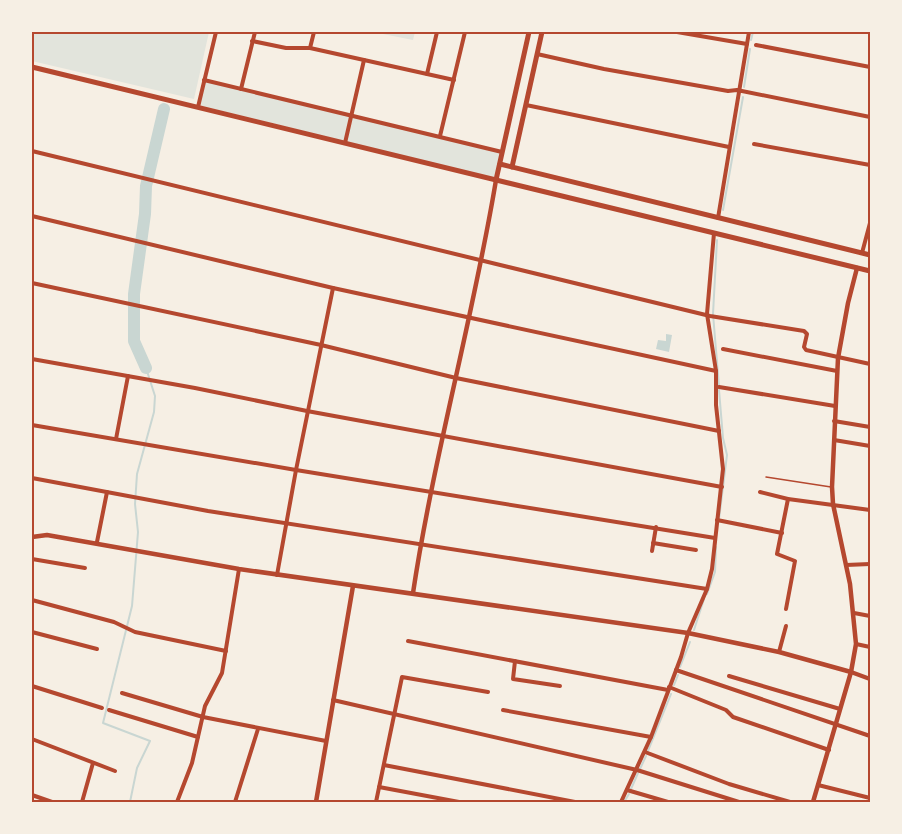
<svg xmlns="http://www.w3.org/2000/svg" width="902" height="834" viewBox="0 0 902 834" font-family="Poppins,sans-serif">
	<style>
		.green { fill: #e2e4dc }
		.water { fill: #c9d6d2 }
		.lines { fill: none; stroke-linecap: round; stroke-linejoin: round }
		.stream { stroke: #c9d6d2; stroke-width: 2 }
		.river { stroke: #c9d6d2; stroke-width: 12 }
		.service { stroke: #b5482f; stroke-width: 1.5 }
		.minor { stroke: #b5482f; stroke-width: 4 }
		.tertiary { stroke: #b5482f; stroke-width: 4.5 }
		.secondary { stroke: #b5482f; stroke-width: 5 }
		.neatline { fill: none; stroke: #b5482f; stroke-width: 2 }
	</style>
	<rect width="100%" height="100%" fill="#f6efe4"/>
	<g class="green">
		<path d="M32,32H209L194,99L32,61Z"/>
		<path d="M373,32H415L413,40Z"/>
		<path d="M204,80L501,152L495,178L198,105Z"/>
	</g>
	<path class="water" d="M666,334L672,335L669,352L656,349L658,340L666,341Z"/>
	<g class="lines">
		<g class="stream">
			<path d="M751,40L753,32"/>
			<path d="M744,87L750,49"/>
			<path d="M723,210L743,97"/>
			<path d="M717,240L713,314L719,386"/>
			<path d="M719,390L723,438L727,455L719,519"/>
			<path d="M707,594L715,572L716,547"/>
			<path d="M694,630L704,599"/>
			<path d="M680,667L690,642"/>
			<path d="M674,685L678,675"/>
			<path d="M648,751L671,694"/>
			<path d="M640,769L646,756"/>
			<path d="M631,789L638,773"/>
			<path d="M130,802L137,768L150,741L103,723L132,606L138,532L135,504L137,474L154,412L155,396L146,368"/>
			<path d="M624,802L629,794"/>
		</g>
		<path class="river" d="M146,368L134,341V294L145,214L146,186L164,109"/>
		<path class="service" d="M766,477L831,487"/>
		<g class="minor">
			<path d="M677,32L747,44"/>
			<path d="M252,41L286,48H310L454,80"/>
			<path d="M756,45L870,67"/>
			<path d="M310,48L314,32"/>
			<path d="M537,54L604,69L728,91L737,90L870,117"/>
			<path d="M427,74L437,32"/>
			<path d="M204,80L502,152"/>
			<path d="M241,89L255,32"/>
			<path d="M526,105L729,147"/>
			<path d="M198,107L216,32"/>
			<path d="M440,136L465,32"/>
			<path d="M345,143L364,60"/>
			<path d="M754,144L870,165"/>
			<path d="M32,151L710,316L804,331L807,334L804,347L806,350L870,364"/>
			<path d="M32,216L333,288L716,371"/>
			<path d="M718,218L749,32"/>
			<path d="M862,253L870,223"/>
			<path d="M32,283L321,345L456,378L719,431"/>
			<path d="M723,349L837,371"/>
			<path d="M32,359L195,388L307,411L722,487"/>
			<path d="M719,387L835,406"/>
			<path d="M834,421L870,427"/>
			<path d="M32,425L296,470L715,538"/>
			<path d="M116,439L128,376"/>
			<path d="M834,440L870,446"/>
			<path d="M32,478L208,511L707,589"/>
			<path d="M760,492L788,499L870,510"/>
			<path d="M717,520L782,533"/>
			<path d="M97,542L107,492"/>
			<path d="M653,543L696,550"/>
			<path d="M652,551L656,527"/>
			<path d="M32,559L85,568"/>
			<path d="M846,565L870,564"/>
			<path d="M277,575L296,470L333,288"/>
			<path d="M32,600L114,622L135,632L226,651"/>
			<path d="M786,609L795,561L777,554L788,499"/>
			<path d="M854,613L870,616"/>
			<path d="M32,632L97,649"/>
			<path d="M408,641L668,690"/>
			<path d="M856,644L870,647"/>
			<path d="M779,652L786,626"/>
			<path d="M515,661L513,679L560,686"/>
			<path d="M676,670L870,736"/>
			<path d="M851,672L870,679"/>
			<path d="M729,676L840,709"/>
			<path d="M32,686L102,708"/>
			<path d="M669,687L726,710L733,717L829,750"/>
			<path d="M122,693L203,717L326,741"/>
			<path d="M333,700L637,770L739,802"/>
			<path d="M109,710L198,737"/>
			<path d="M503,710L651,737"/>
			<path d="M32,739L115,771"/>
			<path d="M645,752L729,784L790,802"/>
			<path d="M384,765L575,802"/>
			<path d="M818,785L870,798"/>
			<path d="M379,787L459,802"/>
			<path d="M627,790L668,802"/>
			<path d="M32,795L52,802"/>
			<path d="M82,802L93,763"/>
			<path d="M177,802L192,763L205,706L222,673L239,569"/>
			<path d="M235,802L258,729"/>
			<path d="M376,802L402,677L488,692"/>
			<path d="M621,802L651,737L681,657L688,633L707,589L712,569L723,469L716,405V371L707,314L714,233"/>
		</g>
		<g class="tertiary">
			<path d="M32,537L47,535L239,569L688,633L779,652L851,672"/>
			<path d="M413,593C434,454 473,319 496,180"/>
			<path d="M316,802L353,586"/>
			<path d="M813,802L851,672L856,644L850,584L833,504L832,487L838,358L848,303L857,268"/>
		</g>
		<g class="secondary">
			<path d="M32,67L870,271"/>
			<path d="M500,164L870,255"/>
			<path d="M512,167L542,32"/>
			<path d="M496,180L529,32"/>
		</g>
	</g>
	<rect width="902" height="834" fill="none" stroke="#f6efe4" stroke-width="66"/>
	<rect x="33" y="33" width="836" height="768" class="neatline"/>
</svg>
